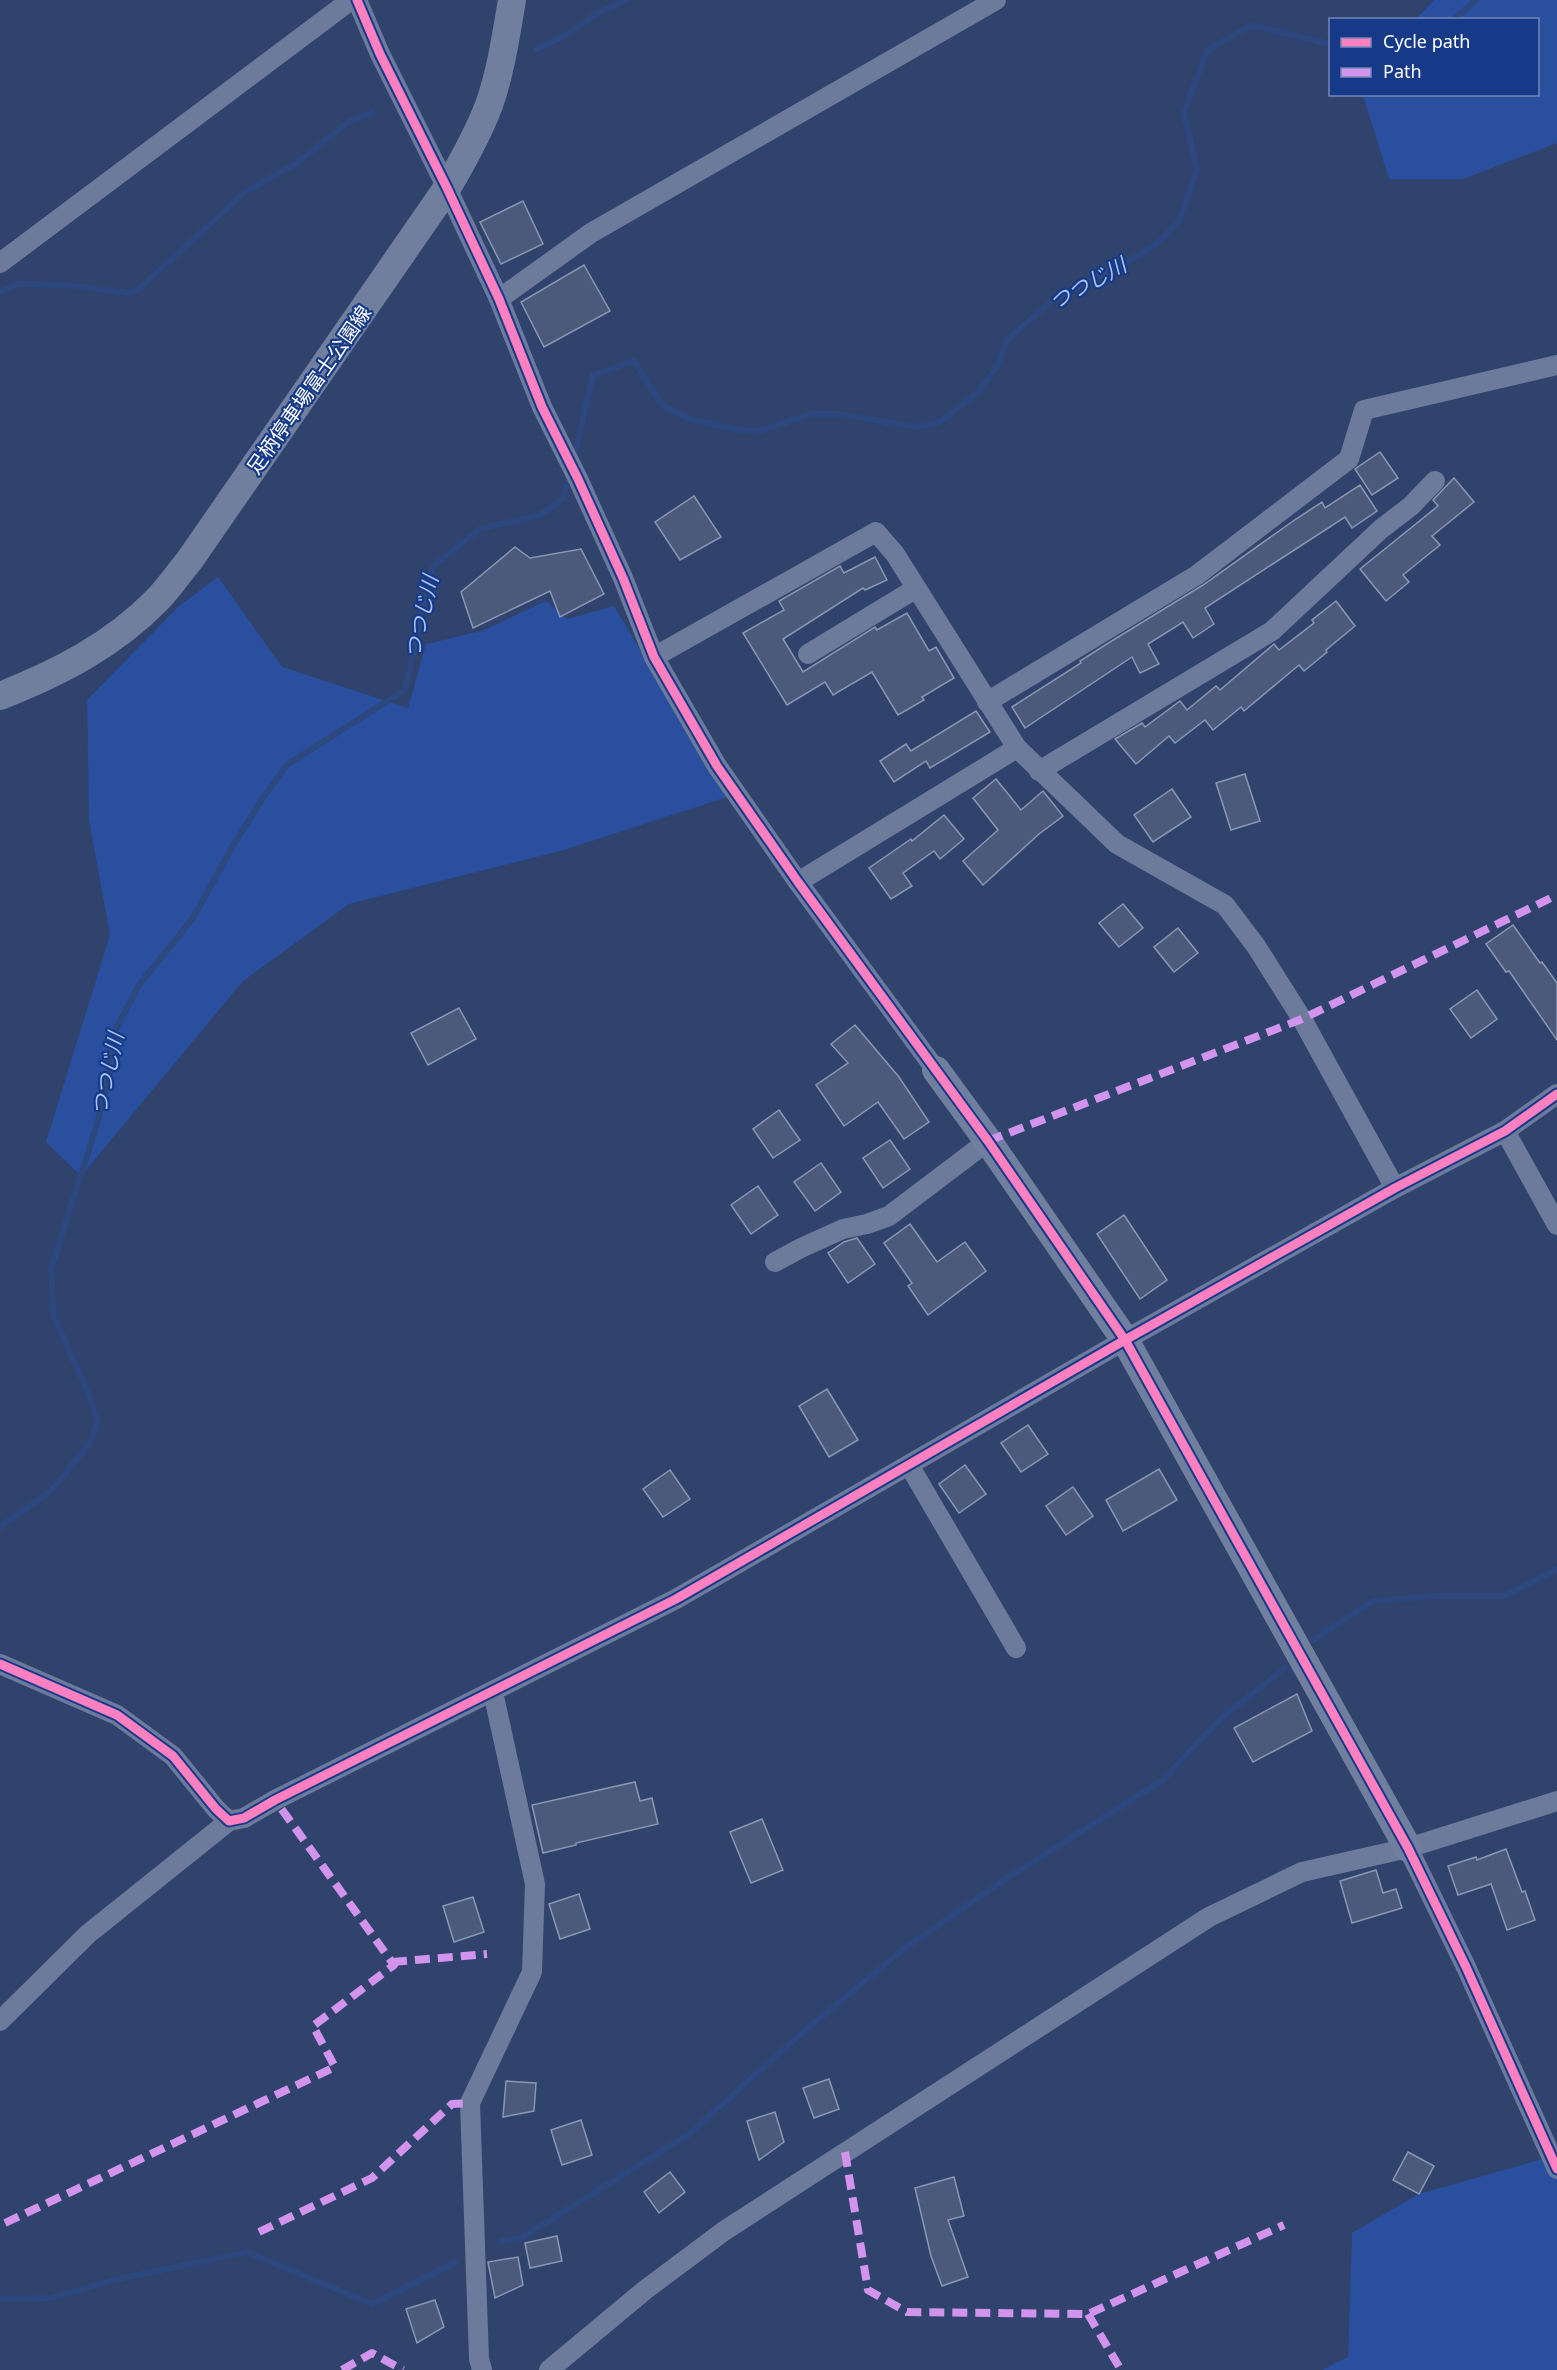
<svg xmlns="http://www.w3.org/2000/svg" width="1557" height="2370" viewBox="0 0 1557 2370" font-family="'Noto Sans','Noto Sans JP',sans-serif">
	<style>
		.green { fill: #294f9e }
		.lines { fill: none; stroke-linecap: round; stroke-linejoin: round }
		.stream { stroke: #2d477f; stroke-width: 6 }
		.building { fill: #4a5a7c; stroke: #8a97b1; stroke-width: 1.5 }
		.street { stroke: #6c7a9b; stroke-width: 20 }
		.secondary { stroke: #717f9f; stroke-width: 28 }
		.quiet { stroke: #d193ec; stroke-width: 8; stroke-dasharray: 15 8; stroke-linecap: butt }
		.cycleway-casing { stroke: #163a87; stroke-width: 13 }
		.cycleway { stroke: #ff80c0; stroke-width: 9 }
		.labels { text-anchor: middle; stroke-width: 4.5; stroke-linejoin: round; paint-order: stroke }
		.street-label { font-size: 20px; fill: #fff; stroke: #163a87 }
		.water-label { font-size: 21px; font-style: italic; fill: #a7c2f6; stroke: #163a87 }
	</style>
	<rect width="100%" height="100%" fill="#30436d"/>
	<g class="green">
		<path d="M1434,0H1557V143L1463,179H1389L1363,95L1538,94V20L1416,19Z"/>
		<path d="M218,577L282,667L408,708L426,644L482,631L546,601L567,619L614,606L727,797L564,850L349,904L243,981L81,1176L46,1142L110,935L89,820L87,700L179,606Z"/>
		<path d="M1557,2155V2370H1322L1348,2357L1352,2233L1419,2194Z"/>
	</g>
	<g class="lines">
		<g class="stream">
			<path d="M1453,20L1476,0"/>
			<path d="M537,49L566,35L596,14L626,0"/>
			<path d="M0,292L17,284L65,285L129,293L139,289L245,192L297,163L347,123L372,112"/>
			<path d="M574,459L593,375L634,361L663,406L693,420L739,430L760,431L811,414H839L915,427L940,422L977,393L997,367L1007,340L1054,299L1136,257L1159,242L1179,221L1197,170L1184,113L1207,51L1251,25L1330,44"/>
			<path d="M0,1527L52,1490L90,1443L98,1422L87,1390L54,1317L51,1269L98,1121L110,1071L109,1061L116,1029L139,985L193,918L234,844L264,796L288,764L405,690L432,567L480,529L540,515L563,499L570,474"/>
			<path d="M1313,1640L1373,1601L1436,1596H1504L1557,1569"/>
			<path d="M501,2241L521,2238L689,2134L803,2032L905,1948L1004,1880L1163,1780L1219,1720L1286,1667"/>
			<path d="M0,2299L51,2298L114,2280L247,2252L372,2304L456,2262"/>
		</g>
	</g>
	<g class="building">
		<path d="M523,201L543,244L501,264L480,222Z"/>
		<path d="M584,265L610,311L544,347L521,302Z"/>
		<path d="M1380,452L1398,478L1372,495L1355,469Z"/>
		<path d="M1454,478L1474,502L1432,536L1440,545L1403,575L1409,582L1386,601L1360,569L1438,506L1433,500Z"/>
		<path d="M1360,485L1377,511L1352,528L1345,517L1205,608L1214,624L1193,638L1183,622L1148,644L1159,664L1140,673L1132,657L1025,728L1012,707L1081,663L1080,661L1110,642L1203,585L1296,519L1322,502L1325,508Z"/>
		<path d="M694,496L721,537L680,560L655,522Z"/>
		<path d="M515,547L530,558L581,549L604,594L560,617L550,591L473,628L461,592Z"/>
		<path d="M875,557L887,580L865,590L863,588L783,639L803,672L875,627L877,630L907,613L929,651L936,647L954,678L922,697L924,700L898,715L872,672L833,695L825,682L787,705L743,633L784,610L779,601L840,566L844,573Z"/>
		<path d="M1336,601L1355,626L1326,650L1327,652L1304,671L1299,665L1244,711L1241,707L1213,730L1205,720L1175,743L1169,736L1136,764L1115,739L1142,723L1145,727L1180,701L1187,710L1216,686L1220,690L1274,644L1279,650L1314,623L1312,620Z"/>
		<path d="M976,711L990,732L930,768L926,761L894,782L880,761L906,744L911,751Z"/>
		<path d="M1245,774L1260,821L1231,830L1216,783Z"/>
		<path d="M996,779L1021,810L1043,791L1063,816L1039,834L983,885L963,861L998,830L973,798Z"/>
		<path d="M1172,789L1191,817L1153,842L1134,815Z"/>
		<path d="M944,815L964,839L940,859L934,851L903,873L912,886L891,899L869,868L911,839L912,841Z"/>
		<path d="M1123,904L1143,928L1119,947L1099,923Z"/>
		<path d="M1513,925L1540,963L1542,962L1557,983V1040L1509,971L1506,972L1486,944Z"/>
		<path d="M1178,928L1198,953L1174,972L1154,947Z"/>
		<path d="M1477,990L1497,1019L1471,1038L1450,1009Z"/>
		<path d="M459,1008L476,1039L428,1065L411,1033Z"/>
		<path d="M855,1025L899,1077L929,1122L904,1139L878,1102L844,1126L816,1085L848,1063L831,1044Z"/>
		<path d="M779,1110L800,1140L773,1158L753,1129Z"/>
		<path d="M890,1140L910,1169L883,1188L863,1158Z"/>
		<path d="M821,1163L841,1192L815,1211L794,1182Z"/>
		<path d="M758,1186L778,1215L751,1234L731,1205Z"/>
		<path d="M1124,1215L1167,1280L1140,1299L1097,1234Z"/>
		<path d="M910,1224L937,1262L965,1242L986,1271L928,1315L908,1286L912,1283L884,1243Z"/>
		<path d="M857,1238L875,1264L848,1283L828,1253L844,1242Z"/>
		<path d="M827,1389L858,1440L829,1457L799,1406Z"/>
		<path d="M1028,1425L1048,1454L1021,1472L1001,1443Z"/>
		<path d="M965,1465L986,1494L959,1513L939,1484Z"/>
		<path d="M1159,1469L1177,1500L1123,1531L1106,1500Z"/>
		<path d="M670,1470L690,1499L663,1517L643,1489Z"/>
		<path d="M1073,1487L1093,1516L1066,1535L1046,1506Z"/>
		<path d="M1297,1694L1312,1731L1253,1762L1234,1728Z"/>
		<path d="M635,1782L640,1801L652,1798L658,1824L576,1843V1845L543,1853L532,1805Z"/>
		<path d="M762,1819L783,1870L751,1883L730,1832Z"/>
		<path d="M1506,1849L1522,1892L1525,1891L1535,1920L1507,1930L1491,1884L1458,1895L1448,1866L1476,1857L1477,1860Z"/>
		<path d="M1376,1870L1383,1893L1396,1889L1402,1908L1352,1923L1340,1881Z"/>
		<path d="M579,1894L590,1929L560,1939L549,1904Z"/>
		<path d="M473,1897L484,1932L454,1942L443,1906Z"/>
		<path d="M829,2079L839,2109L814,2118L803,2088Z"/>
		<path d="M506,2081L536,2083L534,2111L503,2117Z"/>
		<path d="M775,2112L784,2142L759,2160L747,2121Z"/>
		<path d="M581,2120L592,2155L562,2165L551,2130Z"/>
		<path d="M1408,2152L1434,2166L1419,2194L1393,2180Z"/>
		<path d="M670,2172L685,2192L659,2213L644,2192Z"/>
		<path d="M954,2177L964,2216L948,2220L968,2277L942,2286L931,2256L915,2188Z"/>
		<path d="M557,2236L562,2261L530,2268L525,2243Z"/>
		<path d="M518,2257L523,2285L495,2298L488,2262Z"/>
		<path d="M435,2300L444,2327L417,2343L406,2309Z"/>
	</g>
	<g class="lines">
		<g class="street">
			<path d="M357,0L380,54L447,188L499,299L542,407L578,479L623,578L654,657L717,766L798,882L936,1070"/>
			<path d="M0,263L351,0"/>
			<path d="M499,299L591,233L996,0"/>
			<path d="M808,654L915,589"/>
			<path d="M654,657L876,532L895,554L1017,748L1117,844L1225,905L1256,946L1302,1019L1395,1188"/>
			<path d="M987,702L1197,575L1349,459L1364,410L1557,365"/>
			<path d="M1039,771L1272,631L1381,529L1411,506L1435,481"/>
			<path d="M798,882L1017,748"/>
			<path d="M1505,1131L1557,1225"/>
			<path d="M775,1262L801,1248L843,1229L867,1224L889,1216L988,1141"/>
			<path d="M909,1465L1016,1648"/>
			<path d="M0,1664L117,1715L173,1756L216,1809L229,1821L244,1818L275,1800L676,1599L1125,1340L1395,1188L1505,1131L1557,1094"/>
			<path d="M1408,1848L1466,1967L1557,2169"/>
			<path d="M0,2021L88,1934L229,1821"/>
			<path d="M482,2370L479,2359L470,2103L532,1972L535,1884L493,1692"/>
			<path d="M549,2370L645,2290L724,2231L1209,1917L1302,1872L1408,1848L1557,1801"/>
		</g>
		<g class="secondary">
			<path d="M0,696C58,673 112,646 157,600C168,589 178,574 189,561L447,188C463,161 478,134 489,105C501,71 506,35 512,0"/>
			<path d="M936,1070L988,1141L1125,1340L1408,1848"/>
		</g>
		<g class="quiet">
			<path d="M988,1141L1302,1019L1557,895"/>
			<path d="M392,1962L487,1954"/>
			<path d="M845,2152L868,2290L907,2312L1088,2314L1284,2225"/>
			<path d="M5,2223L335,2067L313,2026L394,1965L275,1800"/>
			<path d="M259,2232L372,2178L452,2104L470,2103"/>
			<path d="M1088,2314L1121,2370"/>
			<path d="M342,2370L372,2353L403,2370"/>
		</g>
		<defs>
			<g id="cycleway">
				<path d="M357,0L380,54L447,188L499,299L542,407L578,479L623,578L654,657L717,766L798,882L988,1141L1125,1340L1408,1848L1466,1967L1557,2169"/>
				<path d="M0,1664L117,1715L173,1756L216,1809L229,1821L244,1818L275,1800L676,1599L1125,1340L1395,1188L1505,1131L1557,1094"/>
			</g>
		</defs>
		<use href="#cycleway" class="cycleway-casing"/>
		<use href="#cycleway" class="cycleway"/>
	</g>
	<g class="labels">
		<g class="street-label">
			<text transform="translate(309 390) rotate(-55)" y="7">足柄停車場富士公園線</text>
		</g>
		<g class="water-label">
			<text transform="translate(1088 284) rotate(-29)" y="7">つつじ川</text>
			<text transform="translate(422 617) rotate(-77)" y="7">つつじ川</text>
			<text transform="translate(108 1074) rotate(-78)" y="7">つつじ川</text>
		</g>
	</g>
	<rect x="1329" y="18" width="210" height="78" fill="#163a87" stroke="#7389b7" stroke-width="1.5"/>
	<rect x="1341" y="38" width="30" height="9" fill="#ff80c0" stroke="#7389b7" stroke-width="1.5"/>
	<text x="1383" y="48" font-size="18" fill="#ffffff">Cycle path</text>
	<rect x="1341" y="68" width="30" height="9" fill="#d193ec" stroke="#7389b7" stroke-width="1.5"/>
	<text x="1383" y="78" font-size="18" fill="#ffffff">Path</text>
</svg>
